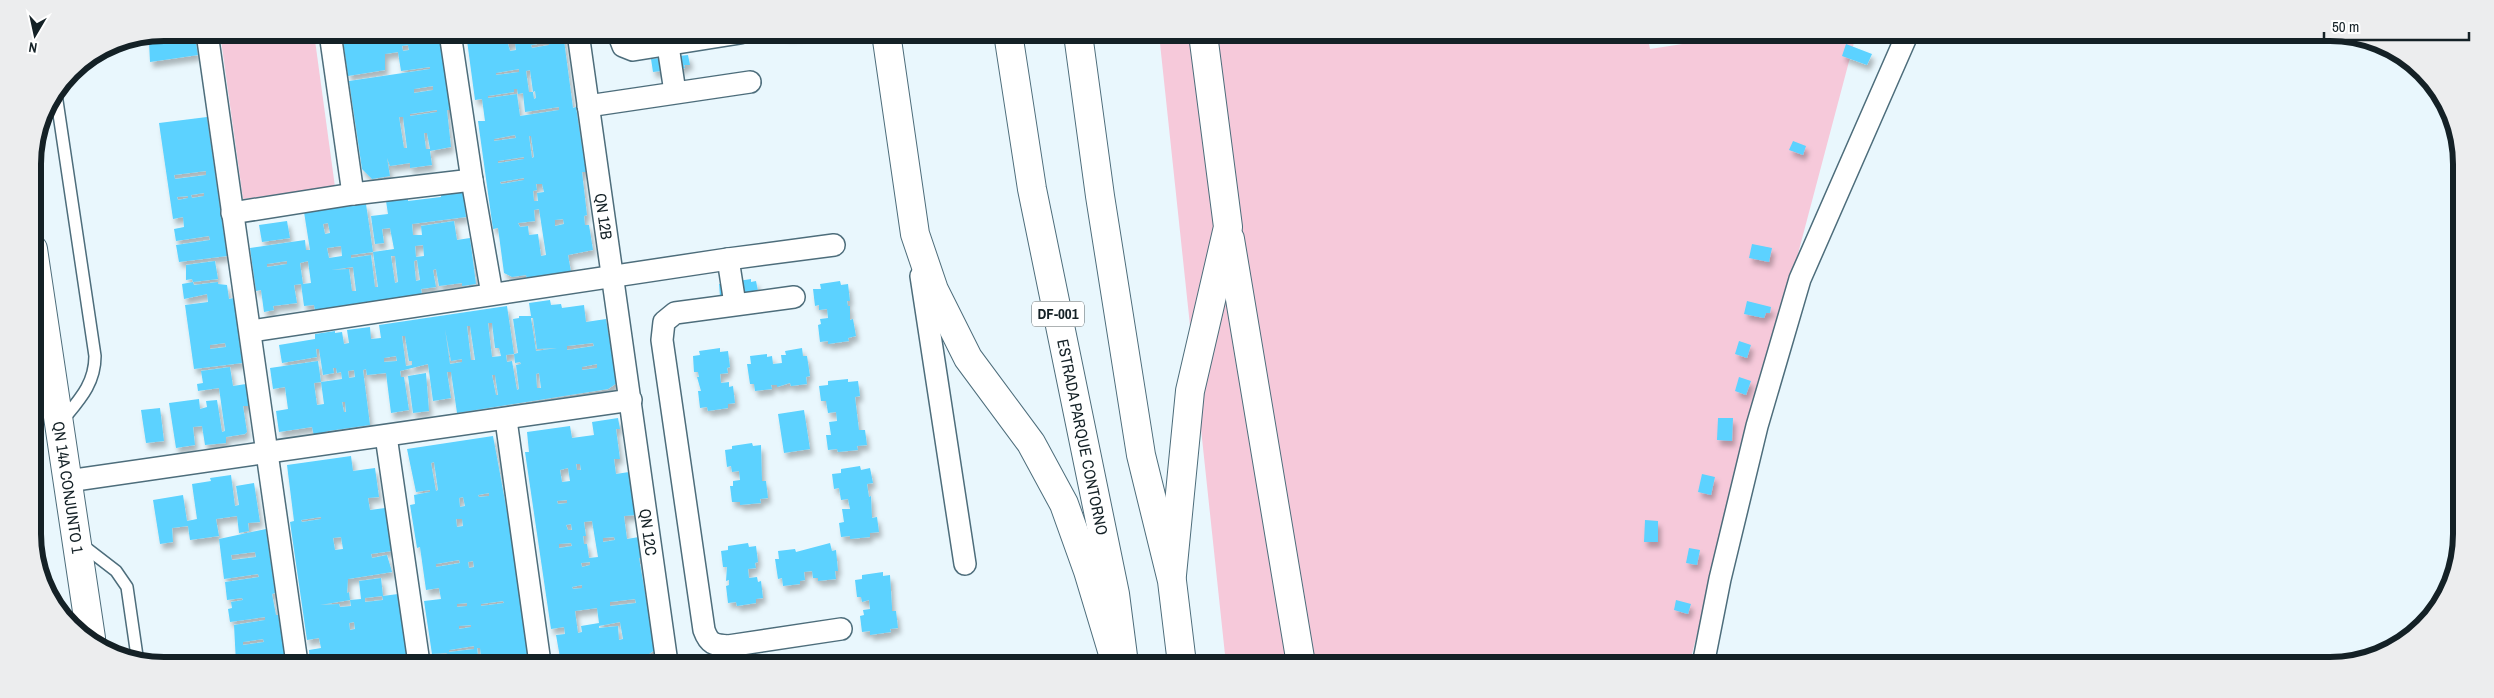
<svg xmlns="http://www.w3.org/2000/svg" width="2494" height="698" viewBox="0 0 2494 698" font-family="'Archivo Narrow',sans-serif">
	<style>
		.green { fill: #f6c9da }
		.building { fill: #5bd2ff; fill-rule: evenodd; filter: url(#shadow) }
		.lines { fill: none; stroke-linecap: round; stroke-linejoin: round }
		.lane-casing { stroke: #4d6d7b; stroke-width: 14 }
		.street-casing { stroke: #4d6d7b; stroke-width: 24 }
		.secondary-casing { stroke: #4d6d7b; stroke-width: 30 }
		.highway-casing { stroke: #4d6d7b; stroke-width: 30 }
		.lane { stroke: #fff; stroke-width: 11 }
		.street { stroke: #fff; stroke-width: 21 }
		.secondary { stroke: #fff; stroke-width: 28 }
		.highway { stroke: #fff; stroke-width: 28 }
		.labels { text-anchor: middle; stroke-width: 4.5; stroke-linejoin: round; paint-order: stroke }
		.shield { fill: #fff; stroke: #5a6467; stroke-width: 1 }
		.shield-label { font-size: 15px; font-weight: bold; fill: #142126 }
		.street-label { font-size: 16px; fill: #142126; stroke: #fff }
		.rim { fill: none; stroke: #142126; stroke-width: 6 }
	</style>
	<defs>
		<filter id="shadow"><feDropShadow dx="3" dy="5.5" stdDeviation="2.5" flood-color="#0004"/></filter>
	</defs>
	<rect width="100%" height="100%" fill="#e9f7fd"/>
	<g class="green">
		<path d="M220,33H314L335,187L243,199Z"/>
		<path d="M1159,34H1647L1650,49L1747,34L1856,35L1689,665L1226,664Z"/>
	</g>
	<g class="building">
		<path d="M164,33H194L198,55L150,62L149,42L185,37V35L147,40L146,36Z"/>
		<path d="M342,33H386L388,43L392,42L391,33H435L436,39L440,38L450,110H447L451,147L430,151L432,165L410,168V163L390,166L387,158L390,176L372,179L362,169L349,81L430,69V67L401,71L398,52L385,54V70L348,76ZM408,45L409,50L403,51L402,46ZM433,86V90L414,93V89ZM437,110V112L410,116V114ZM399,117H403L407,148H404ZM424,133H427L430,149H426Z"/>
		<path d="M466,33H563L573,108L576,107L586,172H582L587,215L584,216L585,225H589L593,250L568,255L571,272L527,279L526,275L512,277L504,273L498,228L493,229L478,121H485L482,99L475,100ZM549,42V45L532,48L531,45ZM515,43L516,50L510,51L508,44ZM519,69V72L496,75V73ZM530,70L533,92L535,91L536,98L534,99L533,92H529L526,71ZM514,89H517L518,94L523,93L525,112L559,107V110L520,116L517,94L488,98V96L514,92ZM515,135L516,138L494,141V139ZM529,136H531L534,157L532,158ZM524,157V159L498,163V161ZM524,178V180L501,184L500,182ZM536,184H542L544,192L537,193L538,201H534L533,191L537,190ZM539,209L546,255L541,256L538,234L529,235L528,226L520,227L518,223L535,221L534,210ZM563,219L564,224L555,226V220Z"/>
		<path d="M786,33H801V34L786,36Z"/>
		<path d="M1846,44L1872,54L1867,65L1842,56Z"/>
		<path d="M688,55L690,65H684L685,68L653,72L651,59Z"/>
		<path d="M207,117L227,256L179,262L176,245L210,240L209,236L176,241L174,229L184,227L183,217L173,219L159,123ZM206,171V175L175,179L174,175ZM204,193V196L192,198L191,195ZM188,196V198L178,200L177,197Z"/>
		<path d="M1793,141L1806,146L1803,155L1789,150Z"/>
		<path d="M463,191L466,217L412,224L413,235H422L421,226L454,221L457,240L470,238L476,284L462,286V283L439,286L436,269L433,270L436,287L421,289L422,295L315,310L314,305L304,306L301,284L294,285L297,303L273,306L274,310L264,312L261,290L256,291L250,248L305,240L306,250H310L304,212L366,204L373,252L351,255V258L371,255L375,287H378L373,252L394,249L390,228L382,229L384,243L375,244L371,216L388,214L386,201L408,198V201L441,197V193ZM328,223L330,233L325,234L323,224ZM423,245L424,256L416,257L415,246ZM341,246L342,256L329,258L327,248ZM391,256H395L398,282L395,283ZM417,260L420,280L416,281L414,261ZM287,261V264L267,267V264ZM308,261L311,283L303,284L300,263ZM353,267L356,291H352L349,269L331,270Z"/>
		<path d="M287,221L290,238L262,242L259,225Z"/>
		<path d="M1752,244L1772,248L1769,262L1749,258Z"/>
		<path d="M215,261L218,279L193,282L194,285L218,282V284L227,285L229,299L234,298L242,363L194,369L185,305L208,302L207,294L184,299L182,284L193,282L192,279L186,280V265ZM225,343L226,347L210,349V345Z"/>
		<path d="M751,279V282L756,281L758,291L720,296L719,284Z"/>
		<path d="M840,281L841,285L848,284L850,301H847L848,306H850V320L853,319L856,336L848,338L849,341L828,344V341L820,342L818,325L821,324L820,319L828,318L827,309L819,310V305L815,306L813,289H821L820,284Z"/>
		<path d="M550,300L551,305L561,304L562,308L584,305L586,322L606,319L617,383L608,389L457,413L451,372H447L451,398L433,401L428,364L400,371L401,377H404L409,410L391,413L386,373L367,375L366,369L363,370L370,425L328,431L314,436L312,427L279,432L276,411L288,409L285,387L273,389L270,368L318,361L321,382L342,379L341,372L337,373L336,368H333L334,373L323,375L319,349H316L317,357L282,363L279,345L315,339V334L335,331V333L342,332L344,344L349,343L347,330L370,327L371,339L381,338L379,325L507,306L514,354L506,355L507,362L512,361L517,390L519,389L516,365L521,364L520,362L515,363L514,354L518,353L513,319L519,318V316H531L529,303ZM531,318H533L537,349L557,348L536,351ZM488,323H492L495,348H499L501,356L492,357ZM467,326H470L475,360H471ZM445,329L451,361L462,359V362L450,364ZM402,336H405L409,361H412V365L406,366ZM593,343L594,346L567,350V346ZM396,356L397,361L384,362V358ZM597,364V368L582,370V367ZM354,370L355,377L349,378L348,371ZM539,373L541,388H537L536,374ZM492,375H495L498,395H496ZM321,382L324,404L317,405L314,383ZM342,402H345L346,412H344Z"/>
		<path d="M1747,301L1771,307L1770,313H1766L1764,318L1744,314Z"/>
		<path d="M1739,341L1751,345L1747,358L1735,354Z"/>
		<path d="M720,348V352L728,351L730,367L727,368L728,373L720,374L721,383L729,382V387L733,386L735,403L728,404V408L708,411L707,407L700,408L698,391H701L697,377H699L698,372H694L693,356L700,355L699,351Z"/>
		<path d="M802,348L803,356H807L810,376L806,377L807,384L791,386L790,383L777,387V385H771L772,389L755,391L754,384H750L747,364H751L750,356L767,354V357L772,356L773,364L782,363L781,355H786L785,351Z"/>
		<path d="M230,367L233,386L246,384L249,406H243L247,432L245,434L226,437V443L205,445L202,426L193,427L195,445L176,448L169,403L199,399L200,409L207,407L206,401L217,400L222,432L225,431L219,388L198,391L197,384L203,383L201,371Z"/>
		<path d="M426,373L429,411L413,413L408,376Z"/>
		<path d="M1739,377L1751,381L1746,395L1735,391Z"/>
		<path d="M848,379V382L858,381L860,396L855,397L859,430H865L867,445L857,446L858,450L838,452L837,449L828,450L826,435H831L829,422L837,421L836,412L828,413L826,401H821L819,386L828,385V381Z"/>
		<path d="M160,408L164,441L146,443L141,410Z"/>
		<path d="M804,410L810,449L784,453L778,414Z"/>
		<path d="M618,418L620,429H616L620,459H614L616,474L629,472L636,515L624,516L627,539L639,537L643,558H639L655,650L646,656L595,663H561L556,635L565,634L564,627L551,629L525,452H529L527,432L570,426L572,438L594,435L592,422ZM576,464H580L581,470H577ZM568,468L570,481L562,482L560,470ZM567,500V503L558,504L557,501ZM592,521L598,557L589,558L587,544H584L583,536H586L584,522ZM571,524L572,530H568L566,525ZM614,537L615,540L603,542V538ZM571,543L572,546L559,548V544ZM590,562V565L582,567L581,563ZM582,585V588L573,589L572,587ZM635,599L636,603L610,606V602ZM597,608L599,623L581,626L582,632L578,633L575,611ZM620,622L623,639L619,640L618,626L599,628V626Z"/>
		<path d="M1718,418H1733L1732,441L1717,440Z"/>
		<path d="M493,436L519,577L530,663H482L480,648H477L479,663H449L447,653L432,654L424,601L441,599L439,588L426,590L420,547L417,548L410,505L415,504L414,495L430,492V490L416,492L407,449ZM434,462L438,490L436,491L431,463ZM489,493V496L479,497L478,495ZM463,497L465,506L460,507L459,498ZM456,519H462L463,526L457,527ZM459,560L460,563L436,567V564ZM473,561L474,567L469,568L468,562ZM503,601L504,603L481,606V604ZM467,603V606L457,607V604ZM471,625V627L459,629V626ZM474,646V649L449,652V650Z"/>
		<path d="M752,443L753,446L761,445L762,481H766L768,498L760,499L761,503L740,505V502H732L730,486H733V481L740,480L739,471L732,472L731,466L727,467L725,450L732,449V446Z"/>
		<path d="M351,456L353,471L375,468L379,497L368,498L370,510L385,508L392,551L371,554L372,558L387,555L392,572L348,579L347,593L349,592L350,600L361,599L359,581L381,578L383,596L398,594L408,663H359V659H356L357,663H310L309,650L321,648L319,638L307,640L290,522L294,521L287,465ZM321,517V519L302,522L301,520ZM341,537L343,549L335,550L333,538ZM382,596L383,600L365,602V598ZM350,600L351,606L340,607L339,604L320,605ZM354,622L355,629L350,630L349,623Z"/>
		<path d="M860,466L861,470L870,468L873,483L867,484L869,497L871,496L872,518L877,517L879,532L870,533V537L850,539V536L841,537L839,523L844,522L842,509H850L848,499L841,500L839,488L834,489L832,474L841,473V469Z"/>
		<path d="M1702,474L1715,477L1711,495L1698,492Z"/>
		<path d="M231,475L235,506L239,505L236,486L254,483L260,522L248,523L249,531L239,533L237,516L216,519L219,536L190,540L188,526L172,528L173,542L160,544L153,500L183,495L187,521L197,519L192,484L211,481L210,478Z"/>
		<path d="M1645,520L1658,521V542H1644Z"/>
		<path d="M266,529L275,593L272,594L276,615H278L287,663H270L269,660L259,663H236L234,625L265,620V617L230,622L228,609L232,608L231,602L243,600L242,598L227,600L225,582L259,577L258,574L224,579L219,539ZM255,552L256,557L232,560L231,555ZM263,639L264,642L243,645V642Z"/>
		<path d="M748,543L749,547L756,546L758,562L755,563L756,568L748,569L749,578L757,577L758,582L761,581L763,598L756,599V603L737,606L736,602L728,603L726,586L729,585V580L726,581L727,567H723L721,551L728,550V546Z"/>
		<path d="M830,543L832,551L836,550L838,571H835L836,579L818,581V578H813L812,571L804,572L805,580L800,581V584L783,586L782,578L778,579L775,559H779L778,551L795,549L796,552Z"/>
		<path d="M1689,548L1700,550L1697,565L1686,563Z"/>
		<path d="M883,572V576L890,575L892,607V611H896L898,628L890,629L891,632L870,635V631L862,632L860,616L864,615L863,610L870,609L869,600L862,602L861,597H857L855,580L862,579V575Z"/>
		<path d="M1676,600L1691,604L1688,614L1674,610Z"/>
	</g>
	<g class="lines">
		<defs>
			<g id="lane">
				<path d="M56,94L95,356C95,384 79,400 62,421"/>
				<path d="M81,544L116,571L127,587L138,663"/>
			</g>
			<g id="street">
				<path d="M207,33L297,663"/>
				<path d="M330,33L353,194"/>
				<path d="M450,33L472,180L492,294"/>
				<path id="s1" d="M578,33L667,663"/>
				<path d="M618,33L623,46L633,50L740,33"/>
				<path d="M668,46L675,92"/>
				<path d="M588,106L750,82"/>
				<path d="M232,213L353,194L472,180"/>
				<path d="M728,259L735,304"/>
				<path d="M921,276L965,564"/>
				<path d="M794,297L675,313L664,322L662,340L704,630C709,644 714,645 728,646L841,629"/>
				<path d="M251,331L728,259L834,245"/>
				<path d="M506,420L540,663"/>
				<path d="M386,436L419,663"/>
				<path d="M68,481L631,400"/>
				<path d="M1703,665L1720,579L1757,426L1800,279L1907,35"/>
			</g>
			<g id="secondary">
				<path d="M886,33L915,234L934,290L968,358L1031,443L1064,504L1088,571L1116,664"/>
				<path d="M1230,239L1301,664"/>
				<path id="s2" d="M33,249L91,638"/>
				<path d="M1172,575L1190,391L1228,227L1203,34"/>
			</g>
			<g id="highway">
				<path id="s3" d="M1008,33L1032,189L1115,594L1124,664"/>
				<path d="M1078,34L1100,196L1141,455L1172,581L1182,664"/>
			</g>
		</defs>
		<use href="#lane" class="lane-casing"/>
		<use href="#street" class="street-casing"/>
		<use href="#secondary" class="secondary-casing"/>
		<use href="#highway" class="highway-casing"/>
		<use href="#lane" class="lane"/>
		<use href="#street" class="street"/>
		<use href="#secondary" class="secondary"/>
		<use href="#highway" class="highway"/>
	</g>
	<g class="labels">
		<rect class="shield" x="1032" y="301.5" width="52" height="25" rx="4"/>
		<g class="shield-label">
			<text x="1058" y="319">DF-001</text>
		</g>
		<g class="street-label">
			<text dy="6" stroke="none"><textPath href="#s1" startOffset="185">QN 12B</textPath></text>
			<text dy="6" stroke="none"><textPath href="#s3" startOffset="411">ESTRADA PARQUE CONTORNO</textPath></text>
			<text dy="6" stroke="none"><textPath href="#s2" startOffset="241">QN 14A CONJUNTO 1</textPath></text>
			<text dy="6" stroke="none"><textPath href="#s1" startOffset="504">QN 12C</textPath></text>
		</g>
	</g>
	<path d="M0 0H2494V698H0ZM164 41H2330A123 123 0 0 1 2453 164V534A123 123 0 0 1 2330 657H164A123 123 0 0 1 41 534V164A123 123 0 0 1 164 41Z" fill="#ecedee" fill-rule="evenodd"/>
	<path class="rim" d="M164 41H2330A123 123 0 0 1 2453 164V534A123 123 0 0 1 2330 657H164A123 123 0 0 1 41 534V164A123 123 0 0 1 164 41Z"/>
	<g transform="translate(35 35) rotate(189)" stroke="#ffffff" stroke-width="4" paint-order="stroke">
	<path d="M0-4L9 19L0 12L-9 19Z" fill="#142126"/>
	<text y="-8" font-size="14" font-weight="bold" text-anchor="middle" fill="#142126">N</text>
	</g>
	<path d="M2324 32v8h145v-8" fill="none" stroke="#142126" stroke-width="2.5"/>
	<text x="2332" y="32" font-size="15" fill="#142126" stroke="#ffffff" stroke-width="4" paint-order="stroke">50 m</text>
</svg>
